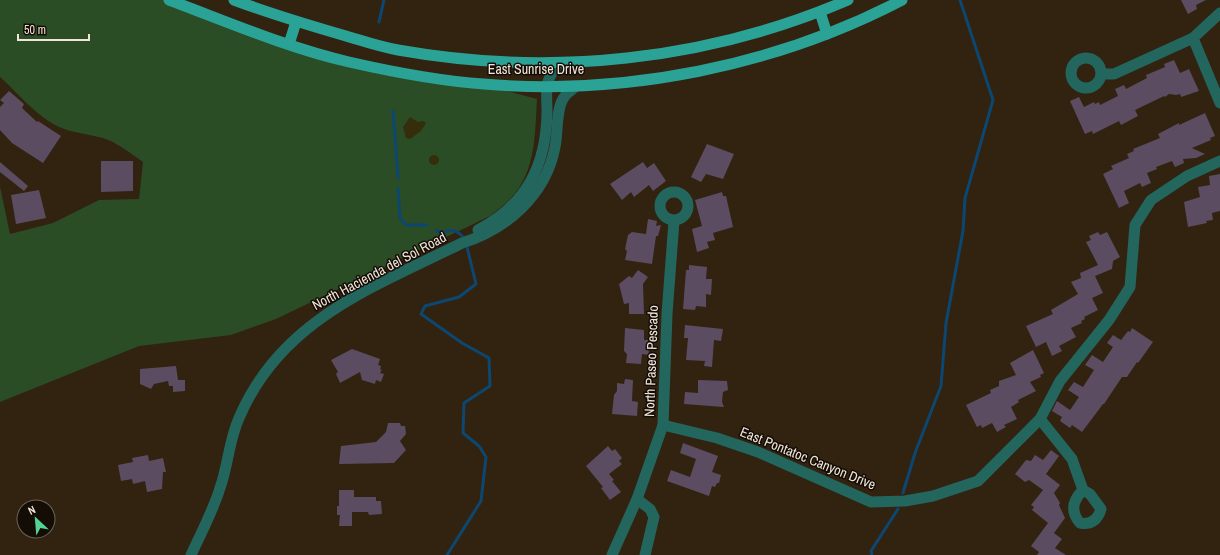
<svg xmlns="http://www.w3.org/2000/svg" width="1220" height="555" viewBox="0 0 1220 555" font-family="'Archivo Narrow',sans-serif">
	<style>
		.green { fill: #2a4d25 }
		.sand { fill: #352d0c }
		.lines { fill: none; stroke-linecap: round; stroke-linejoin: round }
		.stream { stroke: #0c4772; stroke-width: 3 }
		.building { fill: #5b4c61 }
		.minor { stroke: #22665e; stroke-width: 11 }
		.tertiary { stroke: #22665e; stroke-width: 11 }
		.primary { stroke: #2aa295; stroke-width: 11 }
		.labels { text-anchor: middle; stroke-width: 3; stroke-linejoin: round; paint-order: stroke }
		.street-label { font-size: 14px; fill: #f1e5da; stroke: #140d06 }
	</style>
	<rect width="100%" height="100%" fill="#322210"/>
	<path class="green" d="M0,0H169L347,62L485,85L537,99C535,133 536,172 511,198C505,205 497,210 490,216L276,319L231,335L139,346L0,402V187L10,234L53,223L99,200L139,199L143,162C130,153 118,143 103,138C88,134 73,133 59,127C36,116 18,93 0,77Z"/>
	<g class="sand">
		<path d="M410,117L418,122L423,121L426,123L421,131L410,139L406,138L403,127Z"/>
		<circle cx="434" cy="160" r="5"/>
	</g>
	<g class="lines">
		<g class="stream">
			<path d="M379,22L384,0"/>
			<path d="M393,111L398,178"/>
			<path d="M398,188L400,218L406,225H427"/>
			<path d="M436,230L441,233C450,230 455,228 462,236"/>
			<path d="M903,493L915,453L941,386L946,323L963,231L965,198L993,100L960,0"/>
			<path d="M447,555L481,501L486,457L479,446L463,433L464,403L490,386L489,358L462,343L421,314L425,306L459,297L476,284L467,247"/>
			<path d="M872,555L871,551L898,509"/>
		</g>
	</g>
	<g class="building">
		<path d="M1181,0H1206L1196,5L1197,9L1188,14Z"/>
		<path d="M1174,60L1180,73L1189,69L1199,91L1181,97L1180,94L1176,95L1169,94L1165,97L1164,96L1160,98L1135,110L1138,116L1121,125L1119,121L1093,134L1092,131L1085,134L1070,101L1079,97L1084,107L1094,102L1095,104L1099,102L1100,105L1118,96L1115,89L1124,85L1126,89L1147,78L1146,75L1165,67L1164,64Z"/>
		<path d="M9,91L24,104L22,108L37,122L38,121L61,136L43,163L12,143L0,130V107L4,103L0,100Z"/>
		<path d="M1205,113L1215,136L1210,138L1211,140L1192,148L1205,154L1196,158L1183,159L1184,163L1175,167L1172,161L1156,167L1157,169L1147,173L1151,183L1142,187L1140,183L1124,191L1129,203L1119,208L1103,174L1113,169L1111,166L1129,158L1127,154L1134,151L1133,149L1160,138L1158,134L1179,123V125Z"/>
		<path d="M707,144L734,154L723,179L706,174L701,182L691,177Z"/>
		<path d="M101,161H133V191L101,192Z"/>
		<path d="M0,162L28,186L24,191L0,172Z"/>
		<path d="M643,162L647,168L654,163L666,181L653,191L649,185L634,197L631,192L622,200L610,184Z"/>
		<path d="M1220,174V211L1212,213L1213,220L1206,221L1207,223L1188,227L1184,202L1200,197L1198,187L1210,185L1209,176Z"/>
		<path d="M39,190L46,218L16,224L11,195Z"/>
		<path d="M722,192L723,196H726L733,227L713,233L715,240L707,242L709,248L697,252L692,229L702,226L695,200Z"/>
		<path d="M648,219L657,221L656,226L661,225L658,236H656L652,264L625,260L627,251L625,249L628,235L632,232L646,234Z"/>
		<path d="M1098,232L1100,235L1107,232L1120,257L1113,261L1112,269L1095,276L1103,293L1092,298L1098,310L1084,317L1085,319L1081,321L1082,323L1071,328L1076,337L1059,346L1062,351L1052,356L1046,342L1036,347L1026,326L1053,314L1051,310L1078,294L1071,282L1081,278L1080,273L1098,265L1086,242L1091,240L1089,236Z"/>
		<path d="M689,265L707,267L706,279H712L711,295L706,294V307L696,306L695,310L683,309L686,270H689Z"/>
		<path d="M638,270L648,277L643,284L644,314H629V303L624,304L619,284L629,276L632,278Z"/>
		<path d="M685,325L723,329L721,341L714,340L712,367L704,366L705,361L686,360L688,338H684Z"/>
		<path d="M625,328L644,330V340H648L649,355L642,354L641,364L626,363L627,354L624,351Z"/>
		<path d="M1132,328L1153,342L1138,363L1137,362L1127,377H1122L1104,404H1103L1082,432L1072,425L1070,428L1060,421L1062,417L1052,411L1057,401L1070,410L1079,397L1068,390L1074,382L1083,387L1094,370L1085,365L1092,355L1103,362L1113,347L1107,343L1113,335L1121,340L1128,331L1130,332Z"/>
		<path d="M352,349L380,359L378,365L381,366L380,370L382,369L380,373L384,374L381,382L376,380L375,384L362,380L360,372L340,383L336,374L338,372L331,360Z"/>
		<path d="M1033,350L1044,373L1040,375L1041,377L1030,382L1036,391L1018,400L1019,402L1011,407L1017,419L1004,425L1006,427L997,432L992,423L982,428L981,425L977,427L966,405L991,393L990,390L999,386V381L1016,375L1010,363Z"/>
		<path d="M176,366L178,380H185V391L173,392V386H169L168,381L154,384L151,389L140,384V369Z"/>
		<path d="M625,379L633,380L632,401L638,402L637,416L612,414L614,395L617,391V383L624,384Z"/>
		<path d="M698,380L727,381L728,390L723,392L722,402L724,407L684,404L685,392L698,393Z"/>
		<path d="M388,423H400L401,426H405L406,434L400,441L406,450L394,463L339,464L341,446L376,442L386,432Z"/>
		<path d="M683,443L718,456L712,472L721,475L719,483H717L715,487L712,486L709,496L667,481L671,470L690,477L696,459L680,453Z"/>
		<path d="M608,446L612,451L615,449L622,458L619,461L622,464L609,474L614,480L612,481L621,492L610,500L601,488L603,487L586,466Z"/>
		<path d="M1051,450L1059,456L1046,474L1060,485L1054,493L1060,503L1059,505L1065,518L1054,533L1062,539L1055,548L1066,555H1037L1039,552L1031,546L1048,523L1032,510L1034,507L1031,505L1043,490L1029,480L1025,482L1015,474L1026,460L1031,461L1035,455L1043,460Z"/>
		<path d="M148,455L149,461L163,458L166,472H163L162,489L147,492L145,481L133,484L132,479L121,481L118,465L133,462L132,458Z"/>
		<path d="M339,490H354V497H376V501H381L382,514L369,515L368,512H352V526H339L340,515H337V506H339Z"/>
	</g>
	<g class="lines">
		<g class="minor">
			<path d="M1193,38L1220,103"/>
			<circle cx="1086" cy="73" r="15"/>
			<path d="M1102,74H1114L1193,38L1220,13"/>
			<circle cx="674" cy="206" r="14"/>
			<path d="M1040,419L1072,459L1083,490L1090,494L1101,509C1098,520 1091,525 1080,523C1070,511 1073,500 1083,490"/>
			<path d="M663,425L717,438L758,452L871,502L905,501L933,496L978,481L1040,419L1060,381L1109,320L1130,287L1135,225L1151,200L1187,176L1220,161"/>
			<path d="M637,499L650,509L654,517L645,555"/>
			<path d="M612,555L637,499L663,425L667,314L674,221"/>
		</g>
		<g class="tertiary">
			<path d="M478,230C526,205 546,166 547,113C547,90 543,80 560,63"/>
			<path d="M191,555C201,533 213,511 220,488C228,466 229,440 239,418C281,319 374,287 462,243C507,229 546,195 555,147C558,134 556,110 563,99C565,94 572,90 576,86"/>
		</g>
		<g class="primary">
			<path d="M169,0C228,22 288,48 349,62C393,72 439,81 484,84C626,96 775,66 902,0"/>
			<path d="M234,0C271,14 308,25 346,36C363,41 380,47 398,50C550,77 706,61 848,0"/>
			<path d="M820,12L827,34"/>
			<path d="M289,44L296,22"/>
		</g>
	</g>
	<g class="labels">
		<g class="street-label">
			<text x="536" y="74">East Sunrise Drive</text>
			<text transform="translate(379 271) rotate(-28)" y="5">North Hacienda del Sol Road</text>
			<text transform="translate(651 361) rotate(-88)" y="5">North Paseo Pescado</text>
			<text transform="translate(808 458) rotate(22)" y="5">East Pontatoc Canyon Drive</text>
		</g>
	</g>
	<g transform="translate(36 519) rotate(334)"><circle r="19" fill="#140d06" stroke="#6c635b"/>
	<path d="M0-3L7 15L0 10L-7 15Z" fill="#53d396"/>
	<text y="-6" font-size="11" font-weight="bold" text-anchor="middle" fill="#f1e5da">N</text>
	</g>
	<path d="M18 34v6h71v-6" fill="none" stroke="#f1e5da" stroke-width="2"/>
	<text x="24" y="34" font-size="12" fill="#f1e5da" stroke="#140d06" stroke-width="3" paint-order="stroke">50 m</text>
</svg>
